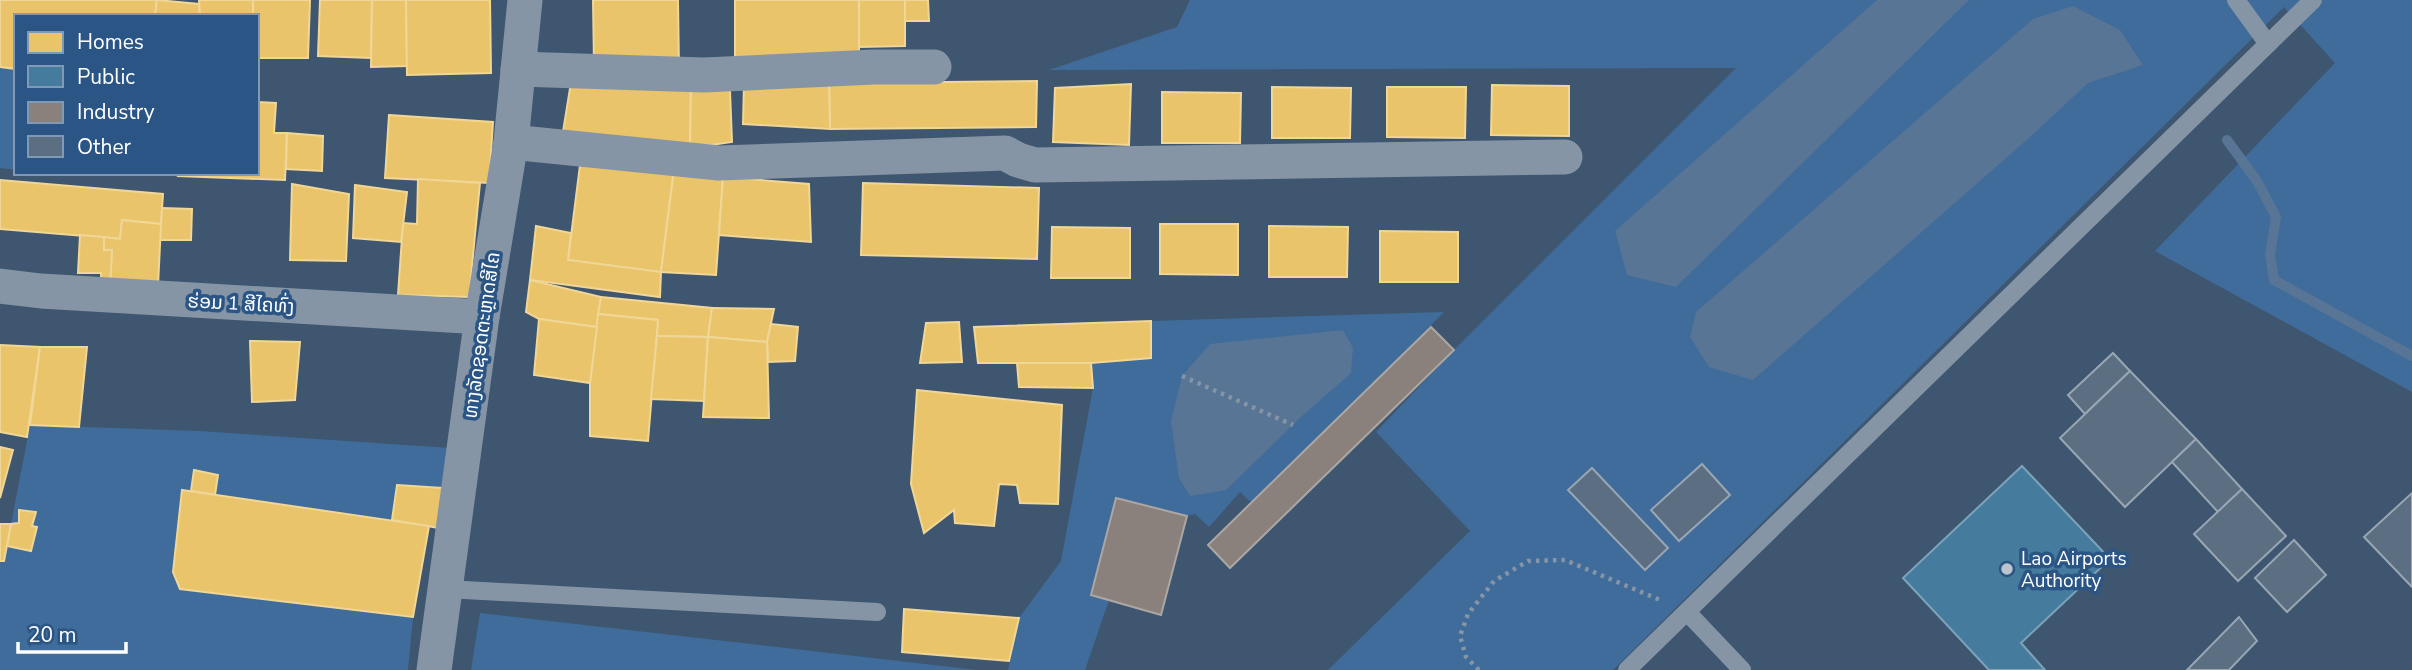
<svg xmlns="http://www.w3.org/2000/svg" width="2412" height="670" viewBox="0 0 2412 670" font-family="'Nunito Sans','Noto Sans Lao',sans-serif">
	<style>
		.green { fill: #3f6c9a }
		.water { fill: #587595 }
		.homes { fill: #e9c46a; stroke: #f0d697; stroke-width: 2 }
		.public { fill: #457b9d; stroke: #7da3ba; stroke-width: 2 }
		.industry { fill: #8a817c; stroke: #ada7a3; stroke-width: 2 }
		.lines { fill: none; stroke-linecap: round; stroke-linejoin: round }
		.stream { stroke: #587595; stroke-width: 10 }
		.building { fill: #5c6e82; stroke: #99a6b4; stroke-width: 2 }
		.path { stroke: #8595a6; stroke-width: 4.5; stroke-dasharray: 3.5 5; stroke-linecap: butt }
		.service { stroke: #8595a6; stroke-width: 18 }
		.minor { stroke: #8595a6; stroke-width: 35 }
		.poi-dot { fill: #bcc4cd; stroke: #2a5585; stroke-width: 2.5 }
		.labels { text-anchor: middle; stroke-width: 7; stroke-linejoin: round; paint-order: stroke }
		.street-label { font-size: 19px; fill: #fff; stroke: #2a5585 }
		.poi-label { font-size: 19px; fill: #fff; stroke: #2a5585; text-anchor: start }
	</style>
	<rect width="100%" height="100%" fill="#3f5670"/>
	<g class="green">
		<path d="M1190,0H2412V392L2155,251L2335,63L2284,7L1613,670H1328L1470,531L1376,432L1454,350L1736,68L1049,70L1177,27Z"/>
		<path d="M0,67L16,69V170L0,168Z"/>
		<path d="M1444,312L1253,504L1240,492L1209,527L1195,514L1187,516L1116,499L1091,595L1109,600L1085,670H1008L1019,618L1061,561L1093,388L1091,363L1151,321Z"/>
		<path d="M30,425L199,431L450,448L442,488L397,485L392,520L182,491L173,572L180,589L413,617L408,670H0V561H4Z"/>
		<path d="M480,613L977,670H471Z"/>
	</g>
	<g class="water">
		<path d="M1877,0H1969L1676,287L1627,275L1615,231Z"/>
		<path d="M2073,6L2120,30L2143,65L2088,83L2030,137L1753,380L1709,367L1690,337L1696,312L2033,19Z"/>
		<path d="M1343,330L1353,348L1351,373L1301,417L1226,490L1190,496L1179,478L1171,421L1182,376L1210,344Z"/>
	</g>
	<g class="homes">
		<path d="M0,0H157L155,16H16V69L0,67Z"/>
		<path d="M157,0L199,4L200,16H155Z"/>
		<path d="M199,0H253V16H200Z"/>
		<path d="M253,0H310L308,58H257V16H253Z"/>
		<path d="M320,0H372L371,58L318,56Z"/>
		<path d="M372,0H406L407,66L371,67Z"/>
		<path d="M406,0H490L491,73L407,75Z"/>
		<path d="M593,0H678L679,70L594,65Z"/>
		<rect x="735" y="0" width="124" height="64"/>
		<path d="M859,0H905V46L859,47Z"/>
		<path d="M905,0H928L929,21H905Z"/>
		<path d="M829,79L944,82L1037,81L1036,127L830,129Z"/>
		<path d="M829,79L830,129L743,124L744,83Z"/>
		<path d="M571,82L691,85L690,148L563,132Z"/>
		<path d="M1131,84L1129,145L1053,142L1055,88Z"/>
		<path d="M691,85L730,91L732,142L690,148Z"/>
		<path d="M1492,85L1569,86V136L1491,135Z"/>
		<path d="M1272,87L1351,88L1350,138H1272Z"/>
		<path d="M1387,87H1466L1465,138L1387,137Z"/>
		<path d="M1162,92L1241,93L1240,143H1162Z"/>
		<path d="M257,102L276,103L274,133H287L285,180L178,176L179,173H257Z"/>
		<path d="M389,115L493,122L489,183L385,178Z"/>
		<path d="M287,133L323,136L322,171L286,169Z"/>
		<path d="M581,157L674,169L661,272L568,260Z"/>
		<path d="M674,169L723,177L716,275L661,272Z"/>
		<path d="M723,177L809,184L811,242L719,235Z"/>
		<path d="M418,179L480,183L469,297L398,295L403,223L417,224Z"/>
		<path d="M0,180L163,194L161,224L122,220L120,239L0,229Z"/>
		<path d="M863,183L1039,188L1037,259L861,255Z"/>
		<path d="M292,184L349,194L346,261L290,260Z"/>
		<path d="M355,185L407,192L401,242L353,238Z"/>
		<path d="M162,208L192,209L191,240H160Z"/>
		<path d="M122,220L161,224L158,286L110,283L112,250H104V237L120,239Z"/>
		<path d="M1160,224H1238V275L1160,274Z"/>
		<path d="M536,226L571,233L568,260L661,272L660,297L530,280Z"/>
		<path d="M1269,226L1348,227L1347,277H1269Z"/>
		<path d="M1052,227L1130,228V278H1051Z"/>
		<path d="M1380,231L1458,232V282H1380Z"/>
		<path d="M80,235L104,237V250H112L110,288L101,287V273H78Z"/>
		<path d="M530,280L601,297L597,327L539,319L526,312Z"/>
		<path d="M601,297L712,308L708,337L657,336L658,320L598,314Z"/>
		<path d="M712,308L774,309L767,342L708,337Z"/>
		<path d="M598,314L658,320L648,441L590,436V383Z"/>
		<path d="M539,319L597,327L590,383L534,375Z"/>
		<path d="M1151,321V358L1091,363H978L974,327Z"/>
		<path d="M959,322L962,362L920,363L926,323Z"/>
		<path d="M771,324L798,327L795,361L768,362L767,342Z"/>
		<path d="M657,336L708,337L704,401L651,399Z"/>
		<path d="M708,337L767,342L769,418L703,417Z"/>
		<path d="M250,341L300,342L295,400L252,402Z"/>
		<path d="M0,345L40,347L27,437L0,432Z"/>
		<path d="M40,347H87L79,427L30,425Z"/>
		<path d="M1017,363H1091L1093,388L1019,387Z"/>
		<path d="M917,390L1062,405L1058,504L1020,503L1017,485L999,484L994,526L955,523L954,510L924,533L911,484Z"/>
		<path d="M0,447L13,450L0,498Z"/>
		<path d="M194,470L218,475L215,495L191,491Z"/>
		<path d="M397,485L442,488L439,528L392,520Z"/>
		<path d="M182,490L429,526L413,617L180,589L173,572Z"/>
		<path d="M19,510L36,512L32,526L37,527L31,551L7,546L11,524L19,523Z"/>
		<path d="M0,524H11L4,561H0Z"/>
		<path d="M904,609L1019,618L1009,661L902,652Z"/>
	</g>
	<path class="public" d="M2022,466L2110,559L2021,643L2045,670H1989L1903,578Z"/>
	<g class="industry">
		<path d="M1431,327L1454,350L1230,568L1208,545Z"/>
		<path d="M1116,498L1187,516L1161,615L1091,595Z"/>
	</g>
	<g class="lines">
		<path class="stream" d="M2227,140L2257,181L2276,217L2270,255L2274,280L2412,356"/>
	</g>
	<g class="building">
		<path d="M2113,353L2130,371L2085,414L2068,395Z"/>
		<path d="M2130,371L2196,439L2125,507L2060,438Z"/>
		<path d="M2196,439L2242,489L2218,512L2172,462Z"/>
		<path d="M1702,464L1730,495L1679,541L1651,510Z"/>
		<path d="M1592,468L1668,548L1645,570L1568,490Z"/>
		<path d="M2242,489L2286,536L2238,581L2194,534Z"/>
		<path d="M2412,493V587L2364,537Z"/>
		<path d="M2294,540L2326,575L2287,612L2255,578Z"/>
		<path d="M2239,617L2257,641L2229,670H2187Z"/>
	</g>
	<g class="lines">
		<g class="path">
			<path d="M1182,376L1293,425"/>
			<path d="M1479,670L1466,657L1460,636L1468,614L1494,581L1528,561L1565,560L1660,600"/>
		</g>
		<g class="service">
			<path d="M2236,0L2268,44"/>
			<path d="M446,589L877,612"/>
			<path d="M1687,612L1742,670"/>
			<path d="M1627,670L2313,0"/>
		</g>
		<g class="minor">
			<path d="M518,69L704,75L874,67H934"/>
			<path d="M511,142L719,163L1005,153L1018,160L1035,165L1565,157"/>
			<path d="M0,286L41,291L482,317"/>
			<path d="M434,670L482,317L511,142L525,0"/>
		</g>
	</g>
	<circle class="poi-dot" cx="2007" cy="569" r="7"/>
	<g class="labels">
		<g class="street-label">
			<text transform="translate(241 303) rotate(3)" y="7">ຮ່ອມ 1 ສີໄຄທົ່ງ</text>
			<text transform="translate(481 335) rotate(-82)" y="7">ທາງລັດຊອດຕະຫຼາດສີໄຄ</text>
		</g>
		<g class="poi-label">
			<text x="2021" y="565">Lao Airports<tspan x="2021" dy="22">Authority</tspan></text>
		</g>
	</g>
	<rect x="14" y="14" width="245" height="161" fill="#2a5585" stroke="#7f99b6" stroke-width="2"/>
	<rect x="28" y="32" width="35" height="21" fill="#e9c46a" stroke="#7f99b6" stroke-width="2"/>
	<text x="77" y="49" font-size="21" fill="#ffffff">Homes</text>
	<rect x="28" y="66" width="35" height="21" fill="#457b9d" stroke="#7f99b6" stroke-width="2"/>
	<text x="77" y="84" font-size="21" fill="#ffffff">Public</text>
	<rect x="28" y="102" width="35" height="21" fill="#8a817c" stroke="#7f99b6" stroke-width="2"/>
	<text x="77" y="119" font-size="21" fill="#ffffff">Industry</text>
	<rect x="28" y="136" width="35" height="21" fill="#5c6e82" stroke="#7f99b6" stroke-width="2"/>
	<text x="77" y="154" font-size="21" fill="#ffffff">Other</text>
	<path d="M18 642v10h108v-10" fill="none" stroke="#ffffff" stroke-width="3.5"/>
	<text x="28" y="642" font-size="21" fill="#ffffff" stroke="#2a5585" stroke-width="5" paint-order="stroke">20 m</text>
</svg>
